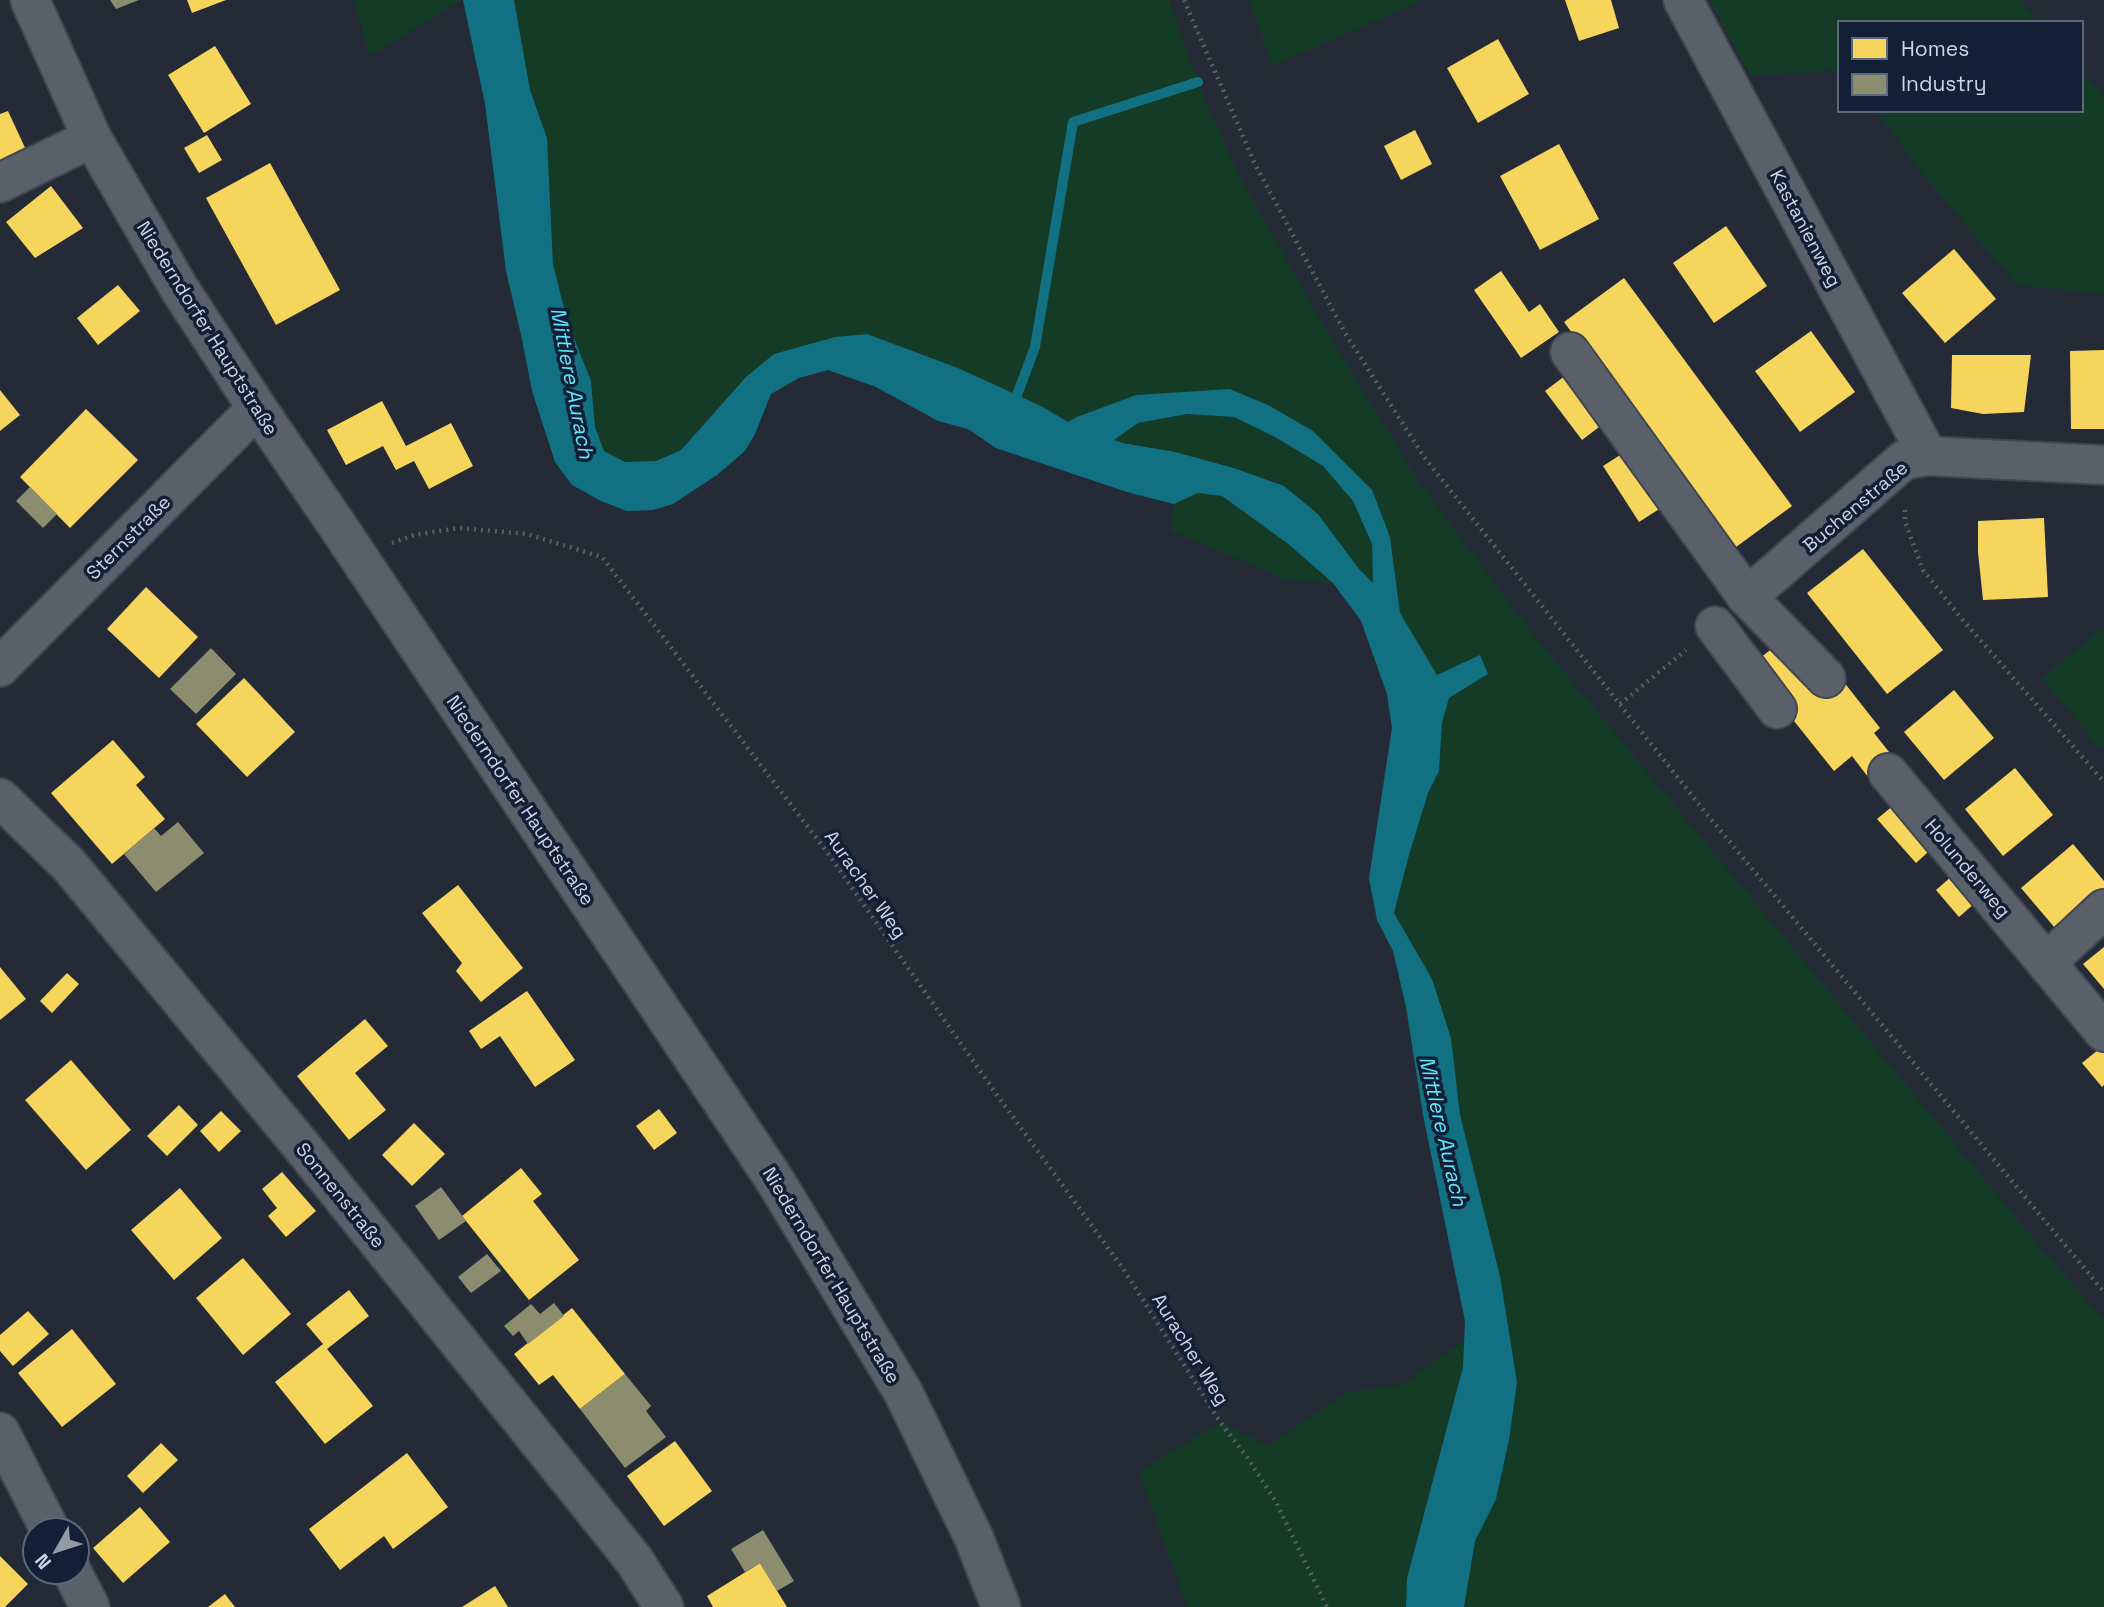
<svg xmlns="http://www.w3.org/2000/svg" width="2104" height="1607" viewBox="0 0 2104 1607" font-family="'Space Grotesk',sans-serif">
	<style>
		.green { fill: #143b26 }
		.water { fill: #117081; fill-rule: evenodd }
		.homes { fill: #f6d55c }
		.industry { fill: #8c8c6e }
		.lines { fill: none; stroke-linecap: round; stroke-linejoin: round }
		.stream { stroke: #117081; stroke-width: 10 }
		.minor-casing { stroke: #404651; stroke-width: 42 }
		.path { stroke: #595e67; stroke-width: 4.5; stroke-dasharray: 2 5; stroke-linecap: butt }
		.minor { stroke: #5a6069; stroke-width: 38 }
		.labels { text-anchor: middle; stroke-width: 7; stroke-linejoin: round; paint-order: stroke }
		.street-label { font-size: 19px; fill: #ccd5e3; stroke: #121f34 }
		.water-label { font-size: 21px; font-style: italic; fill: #62e4fd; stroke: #121f34 }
	</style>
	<rect width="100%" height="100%" fill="#242b37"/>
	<g class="green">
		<path d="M353,0H463L370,56Z"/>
		<path d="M514,0H1169L1198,82L1237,171L1334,344L1422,486L1537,639L2043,1250L2104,1320V1607H1464L1475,1541L1496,1499L1509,1440L1517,1382L1500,1276L1460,1115L1432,979L1394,913L1409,855L1428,793L1439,771L1442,723L1449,698L1488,674L1480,655L1437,676L1400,613L1390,537L1313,431L1270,406L1230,389L1136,395L1077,417L1069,422L1043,407L958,368L867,334L746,377L680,450L655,461L625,462L604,451L595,427L591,381L567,320L553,264L547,138L530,90Z"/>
		<path d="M1249,0H1423L1273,66Z"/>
		<path d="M1709,0H2020L2039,23H1840V70L1751,76Z"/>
		<path d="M2081,71L2104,98V294L2017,285L1924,176L1876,110H2081Z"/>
		<path d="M1187,414L1234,417L1275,437L1323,466L1353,501L1372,544L1373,585L1284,486L1234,468L1175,452L1123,443L1113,440L1138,423Z"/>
		<path d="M1198,493L1222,496L1287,543L1333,583L1288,580L1171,531L1174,504Z"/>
		<path d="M2104,627V747L2101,749L2042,678Z"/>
		<path d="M1464,1341L1463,1367L1407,1578L1406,1607H1187L1139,1472L1220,1422L1269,1446L1346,1393L1403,1384Z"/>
	</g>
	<path class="water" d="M463,0H514L530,90L547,138L553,264L567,320L591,381L595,427L604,451L625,462L656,461L681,450L746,377L774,354L835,337L867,334L958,368L1043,407L1068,422L1077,417L1136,395L1230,389L1270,406L1313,431L1372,490L1390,537L1400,613L1437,675L1480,655L1488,674L1449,698L1442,723L1439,771L1428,793L1409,855L1394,913L1432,979L1451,1038L1460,1115L1500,1276L1517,1382L1509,1440L1496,1499L1475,1541L1464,1607H1406L1407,1578L1463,1367L1465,1321L1423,1115L1406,1007L1393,951L1377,920L1369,878L1392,728L1387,694L1361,621L1333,583L1287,543L1222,496L1198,493L1174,504L1127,492L996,448L968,429L938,421L876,387L828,370L799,378L771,394L755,434L745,451L717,475L673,504L653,510L627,511L601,501L572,485L555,462L532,391L522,339L506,271L485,104ZM1187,414L1234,417L1275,437L1323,466L1353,501L1372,544L1373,583L1359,569L1318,514L1284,486L1234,468L1175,452L1123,443L1114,440L1138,423Z"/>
	<g class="homes">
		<path d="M187,0H226L192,13Z"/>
		<path d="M1565,0H1611L1619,28L1579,41Z"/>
		<path d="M1498,39L1529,94L1478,123L1447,68Z"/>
		<path d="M215,46L251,104L204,133L168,75Z"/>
		<path d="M8,111L27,152L0,165V114Z"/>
		<path d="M1415,130L1432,164L1401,180L1384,146Z"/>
		<path d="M207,135L222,160L199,173L184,148Z"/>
		<path d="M1559,144L1599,219L1540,250L1500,176Z"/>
		<path d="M270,163L340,290L276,325L206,198Z"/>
		<path d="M51,186L83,228L35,258L6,222Z"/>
		<path d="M1726,226L1767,286L1714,323L1673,263Z"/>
		<path d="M1954,249L1996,299L1945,343L1902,293Z"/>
		<path d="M1501,271L1529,312L1540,304L1559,332L1521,358L1474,290Z"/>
		<path d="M1624,278L1792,506L1732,550L1564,322Z"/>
		<path d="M118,285L140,311L98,345L77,318Z"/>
		<path d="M1811,331L1855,392L1800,432L1755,371Z"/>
		<path d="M2104,350V429H2071L2070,351Z"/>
		<path d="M1952,355H2031L2024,412L1983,414L1951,408Z"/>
		<path d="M1570,372L1607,421L1582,440L1545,391Z"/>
		<path d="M0,390L20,415L0,431Z"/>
		<path d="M382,401L406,446L451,423L473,466L429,489L414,461L396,470L383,446L346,465L327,430Z"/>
		<path d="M86,409L138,460L70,528L20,477Z"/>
		<path d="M1631,448L1667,504L1639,522L1603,466Z"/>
		<path d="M2044,518L2048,597L1983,600L1978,552V521Z"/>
		<path d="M1863,549L1943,650L1887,694L1807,593Z"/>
		<path d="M146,587L198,637L159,678L107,629Z"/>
		<path d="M1779,643L1823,697L1843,681L1880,728L1874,733L1893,757L1868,777L1852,756L1834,771L1750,666Z"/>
		<path d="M244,678L295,732L247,777L196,724Z"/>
		<path d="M1954,690L1994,738L1944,780L1904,732Z"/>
		<path d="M113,740L145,777L136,785L165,819L112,864L51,793Z"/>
		<path d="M2015,768L2053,815L2003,856L1965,809Z"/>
		<path d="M1900,800L1938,843L1916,863L1877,819Z"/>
		<path d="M2073,844L2104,881V899L2061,935L2021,888Z"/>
		<path d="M1960,869L1983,896L1959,917L1936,890Z"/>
		<path d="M458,885L523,968L481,1002L456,971L462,963L422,913Z"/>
		<path d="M2104,947V989L2083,964Z"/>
		<path d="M0,967L26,999L0,1020Z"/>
		<path d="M67,973L79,984L52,1013L40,1001Z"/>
		<path d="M527,991L575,1060L535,1087L500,1036L481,1049L469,1031Z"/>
		<path d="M365,1019L388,1046L355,1073L386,1110L349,1140L297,1076Z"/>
		<path d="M2104,1045V1085L2102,1087L2082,1063Z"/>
		<path d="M71,1060L131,1130L86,1170L25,1100Z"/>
		<path d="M179,1105L198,1125L167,1156L147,1136Z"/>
		<path d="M659,1109L677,1133L654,1150L636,1126Z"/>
		<path d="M221,1111L241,1131L219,1152L200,1131Z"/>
		<path d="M414,1123L445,1154L412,1186L382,1155Z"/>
		<path d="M521,1168L542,1194L533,1201L579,1260L529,1300L462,1216Z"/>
		<path d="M282,1172L316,1211L286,1237L268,1216L277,1208L262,1189Z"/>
		<path d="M180,1188L222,1238L174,1280L131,1230Z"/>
		<path d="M243,1258L291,1314L243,1355L196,1298Z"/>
		<path d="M349,1290L369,1316L327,1349L373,1406L325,1444L275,1382L323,1344L306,1324Z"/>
		<path d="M572,1308L625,1374L580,1409L553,1375L539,1385L514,1354Z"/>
		<path d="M28,1311L49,1334L13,1366L0,1351V1335Z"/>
		<path d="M72,1329L116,1384L62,1427L18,1373Z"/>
		<path d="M675,1441L712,1491L664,1526L627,1476Z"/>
		<path d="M161,1443L178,1460L143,1493L127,1476Z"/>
		<path d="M407,1453L448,1507L393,1549L384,1536L340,1570L309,1529Z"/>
		<path d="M140,1507L170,1542L123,1583L93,1548Z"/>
		<path d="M0,1556L28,1584L5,1607H0Z"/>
		<path d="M760,1563L787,1607H713L707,1596Z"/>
		<path d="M495,1586L508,1607H462Z"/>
		<path d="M225,1594L235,1607H208Z"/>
	</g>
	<g class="industry">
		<path d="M110,0H139L116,9Z"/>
		<path d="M30,487L57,514L43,528L16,501Z"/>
		<path d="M211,648L236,674L196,714L170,689Z"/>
		<path d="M178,822L204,853L156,892L124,854L154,828L161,836Z"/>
		<path d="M441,1187L466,1221L439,1240L415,1206Z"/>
		<path d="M487,1254L501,1271L471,1293L458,1277Z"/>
		<path d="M554,1303L564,1316L528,1344L519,1331L513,1336L504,1326L531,1304L540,1314Z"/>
		<path d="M625,1374L651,1406L646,1411L666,1437L625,1468L580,1409Z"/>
		<path d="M763,1530L794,1581L777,1591L760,1563L745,1572L731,1549Z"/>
	</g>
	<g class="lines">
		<path class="stream" d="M1017,395L1035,347L1073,122L1198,82"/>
		<defs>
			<g id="minor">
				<path d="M30,0L92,138L179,288L257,408L341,531L776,1182L903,1392L974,1538L1001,1607"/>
				<path d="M1683,0L1928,456"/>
				<path d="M0,183L92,138"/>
				<path d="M1570,352L1747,597L1826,678"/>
				<path d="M1747,597L1904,460L1928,456L2104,465"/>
				<path d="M1715,626L1777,709"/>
				<path d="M0,667L257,408"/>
				<path d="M1888,773L2104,1032"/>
				<path d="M0,798L69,865L299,1143L634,1560L664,1607"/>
				<path d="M2047,962L2104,909"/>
				<path d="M0,1432L50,1530"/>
				<path d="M72,1572L90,1607"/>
			</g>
		</defs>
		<use href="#minor" class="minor-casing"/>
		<g class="path">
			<path d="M1184,0L1254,162L1345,333L1424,457L1705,812L2104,1292"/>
			<path d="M1905,510V522L1923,570L1961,618L2104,782"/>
			<path d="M392,543L414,535L459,528L527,534L602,557L827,852L992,1088L1124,1270L1220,1422L1247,1457L1276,1502L1327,1607"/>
			<path d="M1620,704L1686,650"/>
		</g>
		<use href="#minor" class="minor"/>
	</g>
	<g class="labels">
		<g class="street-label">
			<text transform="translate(1806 228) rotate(62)" y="7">Kastanienweg</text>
			<text transform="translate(208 328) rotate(58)" y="7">Niederndorfer Hauptstraße</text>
			<text transform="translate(1855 506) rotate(-40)" y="7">Buchenstraße</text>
			<text transform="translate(128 537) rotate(-45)" y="7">Sternstraße</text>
			<text transform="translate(521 800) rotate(56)" y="7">Niederndorfer Hauptstraße</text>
			<text transform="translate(1968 868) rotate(50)" y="7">Holunderweg</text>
			<text transform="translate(866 884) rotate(55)" y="7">Auracher Weg</text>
			<text transform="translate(341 1195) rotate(51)" y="7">Sonnenstraße</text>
			<text transform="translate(832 1275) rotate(59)" y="7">Niederndorfer Hauptstraße</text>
			<text transform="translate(1191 1349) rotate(58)" y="7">Auracher Weg</text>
		</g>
		<g class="water-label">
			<text transform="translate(572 383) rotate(79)" y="7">Mittlere Aurach</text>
			<text transform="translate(1443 1131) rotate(77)" y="7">Mittlere Aurach</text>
		</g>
	</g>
	<rect x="1838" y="21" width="245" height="91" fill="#121f34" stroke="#5c687a" stroke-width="2"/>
	<rect x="1852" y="38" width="35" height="21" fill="#f6d55c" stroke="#5c687a" stroke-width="2"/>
	<text x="1901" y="56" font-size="21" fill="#ccd5e3">Homes</text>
	<rect x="1852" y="74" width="35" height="21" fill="#8c8c6e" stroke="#5c687a" stroke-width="2"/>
	<text x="1901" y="91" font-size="21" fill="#ccd5e3">Industry</text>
	<g transform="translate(56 1551) rotate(231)"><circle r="33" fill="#121f34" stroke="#5c687a" stroke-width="2"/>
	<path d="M0-5L12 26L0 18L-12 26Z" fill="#919aa7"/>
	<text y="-10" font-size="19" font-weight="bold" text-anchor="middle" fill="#ccd5e3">N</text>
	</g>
</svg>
